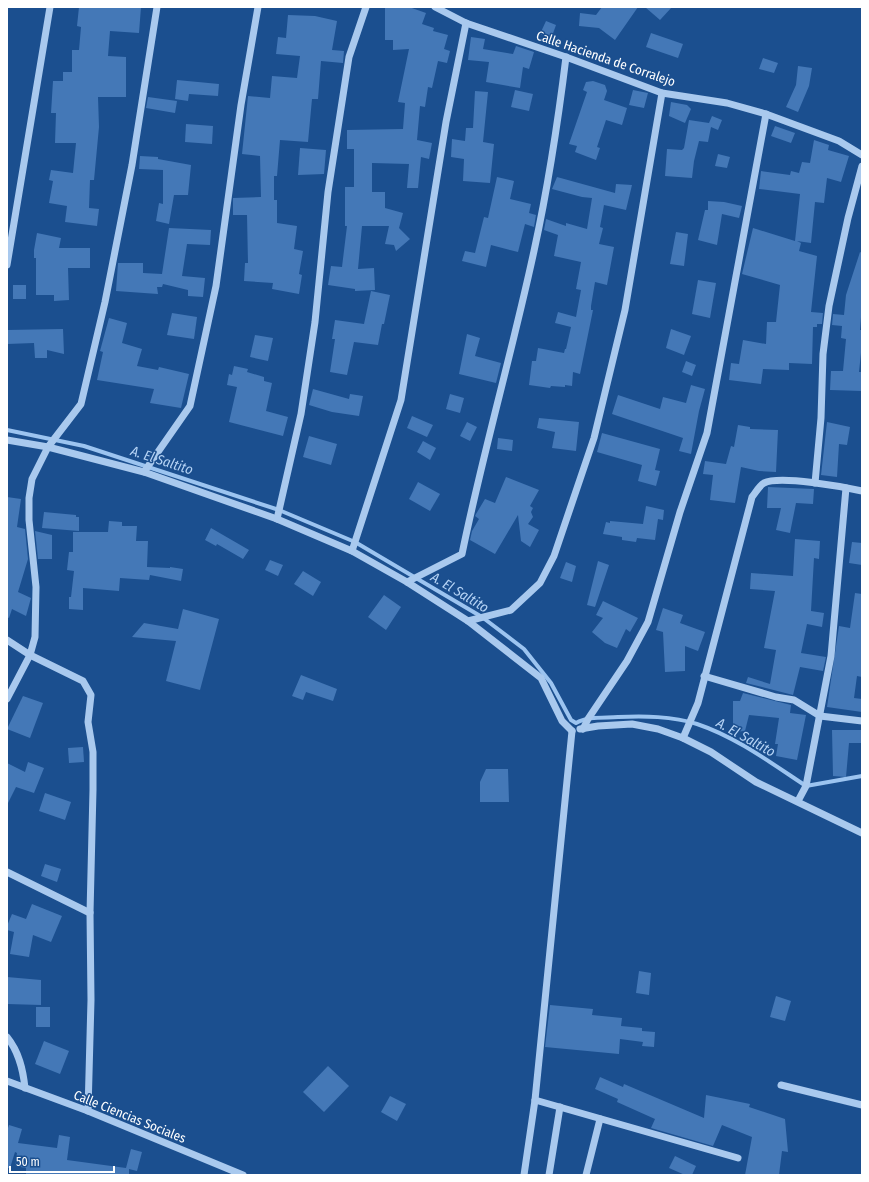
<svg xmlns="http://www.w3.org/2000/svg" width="869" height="1182" viewBox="0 0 869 1182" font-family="'Fira Sans Condensed',sans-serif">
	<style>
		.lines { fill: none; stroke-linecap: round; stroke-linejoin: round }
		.stream { stroke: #9cc4f0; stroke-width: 4 }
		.building { fill: #4478b7 }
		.minor { stroke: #a9c9ee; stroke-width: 7 }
		.labels { text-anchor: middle; stroke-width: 3; stroke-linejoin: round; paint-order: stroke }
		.street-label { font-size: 13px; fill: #fff; stroke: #1b4f8f }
		.water-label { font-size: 14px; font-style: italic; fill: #b5d3f5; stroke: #1b4f8f }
	</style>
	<rect width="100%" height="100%" fill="#1b4f8f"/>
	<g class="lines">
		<path class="stream" d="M7,430L84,446L279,510L355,542L482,617L524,649L551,683L571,720L576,723C588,716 604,718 618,717C644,716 672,716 697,724C736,737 771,763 806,786L862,776"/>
	</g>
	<g class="building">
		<path d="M79,7H141L139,33L110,31L108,56L126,57V97H98L99,127L94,180H90L89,208L99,209L97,226L65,222L67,206L49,203L53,181L49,180L51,170L73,173L76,143H55L56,113H51L53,81H63V72H72V50H79L81,27L77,26Z"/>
		<path d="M385,7H409L426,13L422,24L434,28L433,31L448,35L444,49L450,51L447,63L438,61L432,88L428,87L425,107L420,106L417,140L432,143L429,159L421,157L418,188H407L409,164L372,163V192H385V208L403,213L399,228L410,239L396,251L394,245L385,244L389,226H362L358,269L374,268L375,290L355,291V289L328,285L331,266L342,267L347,226H345V187H354V149H347V130L403,129L405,103L398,102L409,49L393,50V40H385Z"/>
		<path d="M602,7H638L615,40L599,28L579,26L580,13L596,15Z"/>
		<path d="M645,7H672L660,20Z"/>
		<path d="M288,15L315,16L337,21L332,50L344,51L343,63L321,61L318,99H312L308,142L280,140L277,176H274V200H277V223L297,226L294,249L303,251L299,274L302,275L299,294L272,289L273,283L244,281L245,263H248L247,215H233V198L261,197L260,156L242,154L248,96L270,98L272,76L297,78L300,56L276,54L278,37L286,38Z"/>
		<path d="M546,21L556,25L551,39L540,34Z"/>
		<path d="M651,33L683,44L678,58L646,47Z"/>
		<path d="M471,37L485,39L483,49L513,54L516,46L534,52L529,69L523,67L520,88L486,82L489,62L468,60Z"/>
		<path d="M763,58L778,63L774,73L759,69Z"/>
		<path d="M798,66L812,68L809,86L798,112L786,107L796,85Z"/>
		<path d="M177,80L219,84L218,96L189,94L188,101L175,99Z"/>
		<path d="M593,81L605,85L607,91L604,100L627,108L622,125L606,120L597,147L600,148L596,160L575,152L577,146L569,144L587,92L583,90L586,82Z"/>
		<path d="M515,90L533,94L529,111L511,107Z"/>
		<path d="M633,90L648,93L644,108L629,105Z"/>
		<path d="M475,91L488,92L483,142L494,144L490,183L463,181L464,159L451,157L452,139L465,141L466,128H473Z"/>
		<path d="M148,97L177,101L175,113L146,108Z"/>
		<path d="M671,102L687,105L691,109L685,123L669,116Z"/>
		<path d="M712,116L722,120L718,130L711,127L708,142L699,141L694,161L692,178L665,176L667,149L682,150L684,148L689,120L709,123Z"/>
		<path d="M186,124L213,126L212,144L185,142Z"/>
		<path d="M775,126L795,133L791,143L771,136Z"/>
		<path d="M814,140L829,145L828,150L849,156L841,182L827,178L824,203L815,202L811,243L797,241L801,243L799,251L817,256L811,312L823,313L822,324H817V327H813L812,364L789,363V370L763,369L761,384L729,380L731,363L739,364L743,340L766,344L767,322H776L780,285L742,274L753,228L795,241L800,194L759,189L761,171L790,175L791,171L799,173L802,162L810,163Z"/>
		<path d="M300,148L326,150L324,174L298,175Z"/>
		<path d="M718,154L730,157L727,168L715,166Z"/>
		<path d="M140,156L158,157V159L191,165L188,195H174L169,224L156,221L159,203L163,204V170L139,169Z"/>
		<path d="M497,177L514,181L510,199L531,204L529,213L536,215L534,227L525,224L518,252L491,245L486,267L462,261L465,251L475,253L484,217L488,218Z"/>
		<path d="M557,177L615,193L616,184L632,185L626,210L604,205L600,227L603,228L599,244L614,247L607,285L595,282L591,306V310H593L580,374L573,372L572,386L565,385V387L551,386L550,388L529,385L532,361H536L538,348L564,353L565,349H566L571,327L555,323L558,312L576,317L581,290L576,289L581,262L554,256L558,235L544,230L546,219L566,226V223L587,229L592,198L582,197L552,189Z"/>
		<path d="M708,201L724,202L742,206L739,218L722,214L717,245L698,240L705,210H708Z"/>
		<path d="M169,228L211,230L210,245L187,244L182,276L205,278L203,297L188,296V290L163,284L162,287H157L158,294L116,291L118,263H143V273L162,274Z"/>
		<path d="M676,232L688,234L684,266L670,264Z"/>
		<path d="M37,233L61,238L59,248H90V268H68L69,300L54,301V295H36V258H34V250Z"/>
		<path d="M860,252L862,253V305L860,330H862V343L859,372H862V391L830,390L831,371H843L846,339L841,338L842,326L832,325L833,314L844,315L846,295Z"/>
		<path d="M698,280L716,283L710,318L692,314Z"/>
		<rect x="13" y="285" width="13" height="14"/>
		<path d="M371,291L390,295L384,324H382L378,345L354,342L347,375L330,372L335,339H332L335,320L364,324Z"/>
		<path d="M172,313L197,317L194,339L167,335Z"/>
		<path d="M109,318L127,323L122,343L142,349L137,366L158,370L159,367L189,374L181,408L150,403L154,389L97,380L103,352L100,351Z"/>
		<path d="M63,329L64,354L47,350V358H35L34,343L7,344V330Z"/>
		<path d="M671,329L691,336L684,355L666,348Z"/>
		<path d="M467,334L480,338L475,356L501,363L496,383L459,374Z"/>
		<path d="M255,335L273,338L268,361L250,357Z"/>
		<path d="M686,361L696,365L692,376L682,372Z"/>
		<path d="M234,366L248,369L247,372L264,377V381L272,383L266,411L288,417L283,436L229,422L237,387L227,385L229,374L232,375Z"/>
		<path d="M691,385L705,389L699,411L691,454L679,451L683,438L612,414L618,395L660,409L663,397L686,403Z"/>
		<path d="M313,389L349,399L350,394L363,396L359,416L332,412L309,405Z"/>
		<path d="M450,394L464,398L460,413L446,409Z"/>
		<path d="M412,416L433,425L427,437L407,428Z"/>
		<path d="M539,418L579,422L576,451L552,448L555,432L537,428Z"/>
		<path d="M467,422L477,427L470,441L460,436Z"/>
		<path d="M827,422L850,427L847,445L839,444L837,477L821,475Z"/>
		<path d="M738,425L750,427V429L778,430L776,472L759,471L741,467L735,503L710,500L713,475L703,474L705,461L726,464L731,446L734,447Z"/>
		<path d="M602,433L660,449L655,470L660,471L656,486L638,481L642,465L597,452Z"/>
		<path d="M309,436L337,444L331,465L303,457Z"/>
		<path d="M498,438L513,440L512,451L497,449Z"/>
		<path d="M423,441L436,448L430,460L417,452Z"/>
		<path d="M506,477L539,490L530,506L533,508L531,512L533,517L528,524L539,530L530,547L521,541L518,515L495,554L470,540L472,531L479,519L475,516L476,514L485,499L495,503Z"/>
		<path d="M418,482L440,494L430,511L409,499Z"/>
		<path d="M768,487L814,489L813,504L796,503L790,533L776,530L781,508H767Z"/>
		<path d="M7,497L21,499L17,527L25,529L28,559L18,592L31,598L26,616L12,609L9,618L7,617Z"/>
		<path d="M646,506L664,510L663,520L658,519L655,540L637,538L636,542L622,540V537L603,534L606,522L610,523V521L643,524Z"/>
		<path d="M44,512L76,515V517H79V531L42,528Z"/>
		<path d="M109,521L122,522V526H137L136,541H148L147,567L170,568V567L183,569L181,581L150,575L149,580L120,578L119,591L83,588V610L69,609V597H71L74,571L67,570L69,552H73V532H108Z"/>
		<path d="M211,528L249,550L243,559L217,544L216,546L205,540Z"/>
		<path d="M35,531L52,535V559H38Z"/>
		<path d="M795,539L820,541L819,559L814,558L811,611L824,613L822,627L807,624L801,653L826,657L823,671L800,667L793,695L746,683L748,677L770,684L776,650L764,648L775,591L750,589L751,573L793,576Z"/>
		<path d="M852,542L862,543V565L849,563Z"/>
		<path d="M270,560L283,565L278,576L265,570Z"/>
		<path d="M598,561L609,565L595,607L587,605Z"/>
		<path d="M566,562L576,566L572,582L560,578Z"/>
		<path d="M303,571L321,582L313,596L294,584Z"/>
		<path d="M855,593L862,594V677L857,676L854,698L862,699V712L827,707L839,626L850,628Z"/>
		<path d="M384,595L401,607L386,630L368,617Z"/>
		<path d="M603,601L638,618L630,632L626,629L617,648L605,643L592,632L603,618L596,615Z"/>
		<path d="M663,608L683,615L680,623L705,632L698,651L685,646V671L665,672L663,632L656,630Z"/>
		<path d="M183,609L219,619L200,690L166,681L176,641L132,637L144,623L178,629Z"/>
		<path d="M301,675L337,689L333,701L306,692L303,700L292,696Z"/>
		<path d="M743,693L791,705L790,713L806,715L797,760L776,756L778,744H775L779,718L749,715L745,731L733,732V701H740Z"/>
		<path d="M23,696L43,703L30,738L7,729Z"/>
		<path d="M832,730H862V743H849L846,777L833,776Z"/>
		<path d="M83,747L84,762L69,763L68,748Z"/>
		<path d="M28,762L44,768L34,793L16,787L7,805V763L25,772Z"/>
		<path d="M486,769H508L509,802H480V782Z"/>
		<path d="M45,793L71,802L65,820L39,811Z"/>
		<path d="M45,864L61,869L57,882L41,876Z"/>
		<path d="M32,904L62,916L51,942L33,935L29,957L10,954L14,932L7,930V926L12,914L26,919Z"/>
		<path d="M639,971L651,973L649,995L636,993Z"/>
		<path d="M7,977L41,980V1005L7,1004Z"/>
		<path d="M776,996L791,1001L785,1021L770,1017Z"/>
		<path d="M550,1005L593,1009L592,1015L622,1018L621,1026L642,1028V1031L655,1032L654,1047L642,1046L643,1042L620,1039L619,1054L545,1047Z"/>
		<rect x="36" y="1007" width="14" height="20"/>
		<path d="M44,1041L69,1051L60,1074L35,1064Z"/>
		<path d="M328,1066L349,1086L324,1112L303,1092Z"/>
		<path d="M600,1077L623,1087L624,1084L704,1118L706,1095L750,1104L749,1107L785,1119L788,1152L782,1151L779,1175H745L752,1137L722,1125L713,1146L651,1128L655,1119L617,1102L618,1099L595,1089Z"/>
		<path d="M390,1096L406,1104L397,1121L381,1112Z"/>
		<path d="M9,1125L22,1129L18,1143L57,1148L59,1135L70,1137L67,1160L126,1168L131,1149L142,1152L137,1171L129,1169V1175H26V1168L15,1166L17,1153L15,1152L10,1168H7V1131Z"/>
		<path d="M675,1156L696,1166L692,1175H685L669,1168Z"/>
	</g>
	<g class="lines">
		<g class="minor">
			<path d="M435,7L466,23L566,57L662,93L727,103L766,114L839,141L862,155"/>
			<path d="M7,265L50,7"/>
			<path d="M7,440L48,447L144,472L277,519L352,551L407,582L468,621L541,678L562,721L572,731"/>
			<path d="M144,472L190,406L216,286L241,105L258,7"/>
			<path d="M815,483L821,418L823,354L829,306L848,218L862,166"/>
			<path d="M277,519L301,414L315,322L328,192L349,57L366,7"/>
			<path d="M352,551L401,400L446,122L466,23"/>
			<path d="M407,582L462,554C483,452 512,353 534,251C548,187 558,122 566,57"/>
			<path d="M468,621L511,610L540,583L554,556L594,438L625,310L662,93"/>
			<path d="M7,640L30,655L83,681L91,695L88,722L93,752V790L90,913L91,1000L88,1111"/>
			<path d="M704,676L776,697L794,700L820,716L862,721"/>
			<path d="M7,699L30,655L35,637L36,587L29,520V498L32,479L48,447L81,404L105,302L132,165L157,7"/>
			<path d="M580,729L598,726L632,724L658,729L683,738L711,752L756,782L862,833"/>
			<path d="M583,729L588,719L627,661L648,622L680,512L707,433L766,114"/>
			<path d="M683,738L698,703L752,497C756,492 759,486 764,483C780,475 844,487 862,491"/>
			<path d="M798,801L806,786L831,656L846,488"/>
			<path d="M7,872L90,913"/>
			<path d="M7,1037C19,1052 23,1069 25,1088"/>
			<path d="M7,1081L88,1111L243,1175"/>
			<path d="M781,1085L862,1105"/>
			<path d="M535,1100L738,1158"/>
			<path d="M524,1175L535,1100L572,731"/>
			<path d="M549,1175L560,1107"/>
			<path d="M586,1175L600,1119"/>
		</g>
	</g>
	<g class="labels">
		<g class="street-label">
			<text transform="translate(606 58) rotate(19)" y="5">Calle Hacienda de Corralejo</text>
			<text transform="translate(130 1116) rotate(22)" y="5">Calle Ciencias Sociales</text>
		</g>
		<g class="water-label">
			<text transform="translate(162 460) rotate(18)" y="5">A. El Saltito</text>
			<text transform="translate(460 592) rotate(31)" y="5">A. El Saltito</text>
			<text transform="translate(746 737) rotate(29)" y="5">A. El Saltito</text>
		</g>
	</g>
	<rect width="869" height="1182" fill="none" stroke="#ffffff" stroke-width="16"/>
	<path d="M10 1166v6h104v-6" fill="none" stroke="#ffffff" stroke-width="2"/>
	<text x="16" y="1166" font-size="12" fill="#ffffff" stroke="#1b4f8f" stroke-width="3" paint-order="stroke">50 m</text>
</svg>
